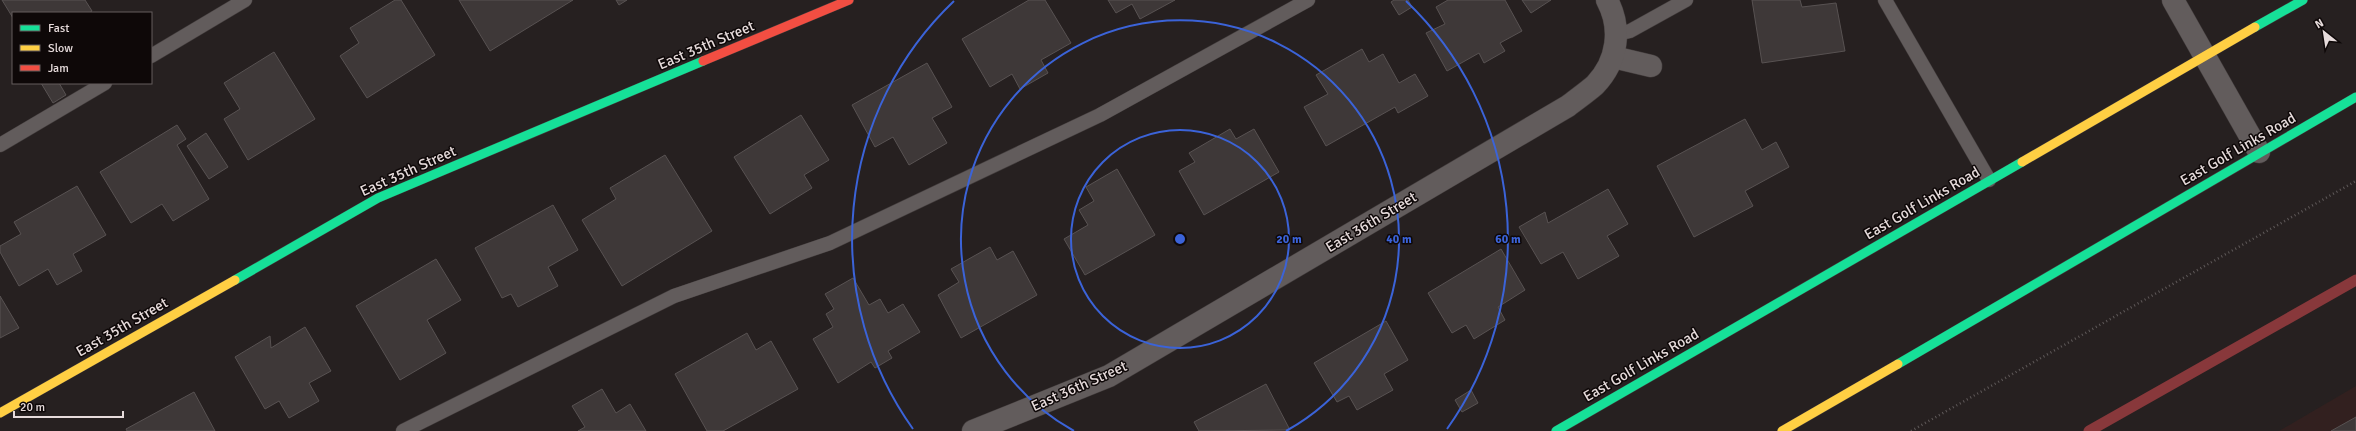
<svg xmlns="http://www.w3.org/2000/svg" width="2356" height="431" viewBox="0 0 2356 431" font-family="Signika,sans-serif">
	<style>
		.built { fill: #32201f }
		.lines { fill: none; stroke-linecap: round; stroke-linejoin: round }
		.stream { stroke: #88383b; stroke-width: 11 }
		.building { fill: #3e3838; stroke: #585252 }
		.lane-casing { stroke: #423c3c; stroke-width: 15 }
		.street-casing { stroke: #423c3c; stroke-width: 23 }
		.fast-casing { stroke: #423c3c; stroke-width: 10 }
		.slow-casing { stroke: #423c3c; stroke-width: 10 }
		.jam-casing { stroke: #423c3c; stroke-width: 10 }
		.path { stroke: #5f5959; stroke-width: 2.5; stroke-dasharray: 1 3; stroke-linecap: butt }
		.lane { stroke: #625c5c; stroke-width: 14 }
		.street { stroke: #625c5c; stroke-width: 22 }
		.fast { stroke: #16e098; stroke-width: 9 }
		.slow { stroke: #ffcf43; stroke-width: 9 }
		.jam { stroke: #f24e42; stroke-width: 9 }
		.ring { fill: none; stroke: #3b63d8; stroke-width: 2 }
		.labels { text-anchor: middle; stroke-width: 3; stroke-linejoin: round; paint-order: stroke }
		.street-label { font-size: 15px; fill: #e6dbdb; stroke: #0e0808 }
		.centre { fill: #3b63d8; stroke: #0e0808; stroke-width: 2 }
		.ring-label { font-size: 12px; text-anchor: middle; font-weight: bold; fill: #3b63d8; stroke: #0e0808; stroke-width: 3; stroke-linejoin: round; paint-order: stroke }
	</style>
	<rect width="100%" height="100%" fill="#262020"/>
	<path class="built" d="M2356,386V431H2279Z"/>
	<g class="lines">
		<path class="stream" d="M2089,431L2356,280"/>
	</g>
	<g class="building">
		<path d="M2,0H85L92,11L89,13H13V18Z"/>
		<path d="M395,0H401L435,55L367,98L340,56L359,43L350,28Z"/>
		<path d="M459,0H573L490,51Z"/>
		<path d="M616,0H627L619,5Z"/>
		<path d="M1029,0H1045L1071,43L1041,60L1048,73L1020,89L1012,74L990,87L962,39Z"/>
		<path d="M1108,0H1175L1140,19L1132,4L1116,13Z"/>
		<path d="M1394,0H1408L1412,7L1399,15L1391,2Z"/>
		<path d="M1448,0H1505L1522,31L1500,43L1505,51L1484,63L1479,53L1447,71L1426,33L1445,24L1436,7Z"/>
		<path d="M1522,0H1551L1531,13Z"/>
		<path d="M1752,0H1800L1802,7L1836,3L1845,51L1762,63Z"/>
		<path d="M1362,49L1369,62L1383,54L1399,83L1415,74L1428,96L1398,113L1395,107L1326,146L1304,107L1328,94L1316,75Z"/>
		<path d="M274,52L315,119L248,160L224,119L240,109L224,83Z"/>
		<path d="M927,63L952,107L932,118L947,143L909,165L893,137L875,147L852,105Z"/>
		<path d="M41,83H59L66,95L53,103Z"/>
		<path d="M801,115L829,160L804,175L812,188L770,214L734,157Z"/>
		<path d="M1745,119L1762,150L1776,142L1789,167L1745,191L1753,206L1694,237L1657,166Z"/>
		<path d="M177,125L186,139L177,145L209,199L173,221L162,204L131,223L100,172Z"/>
		<path d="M1230,129L1236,139L1254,129L1279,172L1204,215L1179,171L1195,162L1189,153Z"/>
		<path d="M206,133L228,167L209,179L187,146Z"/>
		<path d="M665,155L712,231L622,286L582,220L616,199L610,188Z"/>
		<path d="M1117,169L1155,235L1085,275L1064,239L1088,225L1079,210L1094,201L1086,187Z"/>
		<path d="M77,186L106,235L73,254L82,271L57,285L48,269L19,286L0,252V246L21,234L14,222Z"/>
		<path d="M1608,189L1628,224L1607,236L1619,256L1578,279L1563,252L1541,264L1519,227L1545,212L1548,223Z"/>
		<path d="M553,205L578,250L548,267L558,286L518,307L511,294L502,298L475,248Z"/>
		<path d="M990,247L997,260L1013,251L1037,295L961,338L938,295L959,282L951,269Z"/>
		<path d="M1501,249L1525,290L1498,307L1505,320L1474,339L1466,325L1452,333L1428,293Z"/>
		<path d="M436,259L461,300L427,320L446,353L400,380L356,306Z"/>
		<path d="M853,278L869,305L880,299L888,313L903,304L920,332L888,351L892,358L875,368L871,362L838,383L813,339L833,327L826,314L834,309L825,294Z"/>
		<path d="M0,296L19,328L0,338Z"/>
		<path d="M1386,321L1408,360L1384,374L1393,390L1357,410L1349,396L1337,402L1314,363Z"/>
		<path d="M305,327L331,371L309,383L319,401L289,418L279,401L265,409L235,357L270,336L271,348Z"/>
		<path d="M747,333L756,350L771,341L798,389L723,431H707L675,374Z"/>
		<path d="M1266,384L1290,430L1199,431L1194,422Z"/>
		<path d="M602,389L616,413L630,404L646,431H578L585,427L572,406Z"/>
		<path d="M1471,390L1478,403L1462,412L1455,400Z"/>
		<path d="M194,392L215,431H127L126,429Z"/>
		<path d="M2356,417V431H2331Z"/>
	</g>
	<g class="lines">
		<defs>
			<g id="lane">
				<path d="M1885,0L1989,180"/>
				<path d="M1617,34L1630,31L1686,0"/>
				<path d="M151,56L245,0"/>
				<path d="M0,145L105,83"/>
				<path d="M403,431L674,296L830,243L1100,115L1308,0"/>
			</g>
			<g id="street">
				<path d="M2173,0L2259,152"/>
				<path d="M1613,57L1651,66"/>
				<path d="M973,431L1109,376L1568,106C1577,99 1587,92 1595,85C1618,61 1622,28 1607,0"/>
			</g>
			<g id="fast">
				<path d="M2255,27L2303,0"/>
				<path d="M235,280L378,198L703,61"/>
				<path d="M1898,364L2356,97"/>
				<path d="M1556,431L2022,162"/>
			</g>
			<g id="slow">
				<path d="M2022,162L2255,27"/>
				<path d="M0,413L235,280"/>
				<path d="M1782,431L1898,364"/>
			</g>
			<path id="jam" d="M703,61L849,0"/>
		</defs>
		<use href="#lane" class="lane-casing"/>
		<use href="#street" class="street-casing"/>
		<use href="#fast" class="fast-casing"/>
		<use href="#slow" class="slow-casing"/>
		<use href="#jam" class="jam-casing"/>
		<path class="path" d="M1911,431L2356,181"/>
		<use href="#lane" class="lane"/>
		<use href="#street" class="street"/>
		<use href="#fast" class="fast"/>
		<use href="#slow" class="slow"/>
		<use href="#jam" class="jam"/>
	</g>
	<g class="ring">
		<circle cx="1180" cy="239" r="109"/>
		<path d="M1074 431A219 219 0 1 1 1286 431"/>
		<path d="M913 429A328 328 0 0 1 954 1M1406 1A328 328 0 0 1 1447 429"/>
	</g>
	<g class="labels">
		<g class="street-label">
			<text transform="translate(706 45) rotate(-23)" y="5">East 35th Street</text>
			<text transform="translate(2238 149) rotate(-30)" y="5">East Golf Links Road</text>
			<text transform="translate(408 171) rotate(-24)" y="5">East 35th Street</text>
			<text transform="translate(1922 203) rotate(-30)" y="5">East Golf Links Road</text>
			<text transform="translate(1371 222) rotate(-31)" y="5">East 36th Street</text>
			<text transform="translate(122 327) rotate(-30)" y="5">East 35th Street</text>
			<text transform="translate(1641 365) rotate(-30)" y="5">East Golf Links Road</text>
			<text transform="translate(1079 386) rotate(-24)" y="5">East 36th Street</text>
		</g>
	</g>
	<circle cx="1180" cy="239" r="6" class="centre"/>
	<g class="ring-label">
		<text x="1289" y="243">20 m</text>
		<text x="1399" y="243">40 m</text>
		<text x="1508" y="243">60 m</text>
	</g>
	<rect x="12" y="12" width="140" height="72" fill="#0e0808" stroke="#645c5c"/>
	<rect x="20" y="25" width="20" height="6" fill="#16e098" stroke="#645c5c"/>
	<text x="48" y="32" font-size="12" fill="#e6dbdb">Fast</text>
	<rect x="20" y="45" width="20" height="6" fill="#ffcf43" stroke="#645c5c"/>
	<text x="48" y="52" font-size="12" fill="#e6dbdb">Slow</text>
	<rect x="20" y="65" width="20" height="6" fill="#f24e42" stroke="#645c5c"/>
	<text x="48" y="72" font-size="12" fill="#e6dbdb">Jam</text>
	<g transform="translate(2324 32) rotate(330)" stroke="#0e0808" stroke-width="3" paint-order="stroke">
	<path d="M0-3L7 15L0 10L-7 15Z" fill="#e6dbdb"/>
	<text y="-6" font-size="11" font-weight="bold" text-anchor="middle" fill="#e6dbdb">N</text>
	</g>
	<path d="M14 411v6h109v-6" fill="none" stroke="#e6dbdb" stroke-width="2"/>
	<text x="20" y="411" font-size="12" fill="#e6dbdb" stroke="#0e0808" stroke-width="3" paint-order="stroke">20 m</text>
</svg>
